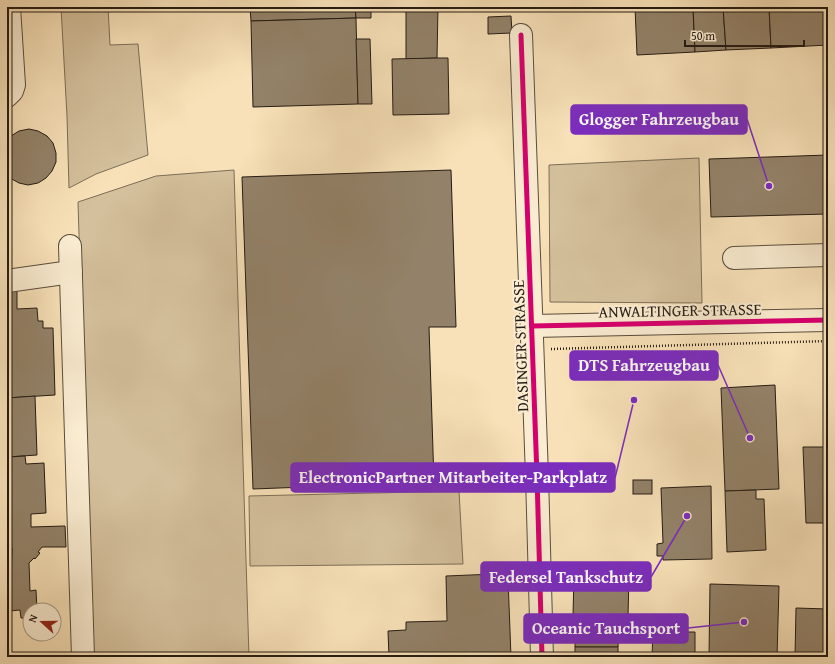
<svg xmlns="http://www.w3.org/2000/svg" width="835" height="664" viewBox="0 0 835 664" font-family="'Gentium Book Plus',serif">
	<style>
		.green { fill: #d4c09c; stroke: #7c6e58 }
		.building { fill: #938269; stroke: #251c14 }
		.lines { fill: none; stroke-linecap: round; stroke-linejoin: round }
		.minor-casing { stroke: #5a4d3d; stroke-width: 24 }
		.path { stroke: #251c14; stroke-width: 2.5; stroke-dasharray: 1 2; stroke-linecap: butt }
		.minor { stroke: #faecd1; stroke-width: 22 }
		.cycleway-casing { stroke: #faecd1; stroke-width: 8 }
		.cycleway { stroke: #d6006c; stroke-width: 5 }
		.labels { text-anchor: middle; stroke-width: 4; stroke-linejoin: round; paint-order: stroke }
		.street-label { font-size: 16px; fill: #251c14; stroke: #faecd1 }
		.leader { fill: none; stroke: #7b2cbf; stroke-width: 1.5 }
		.callout-dot { fill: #7b2cbf; stroke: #faecd1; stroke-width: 1.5 }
		.callout { fill: #7b2cbf; stroke: #7b2cbf; stroke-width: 1.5 }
		.callout-label { font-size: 17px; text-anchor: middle; font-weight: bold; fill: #fff }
	</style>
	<rect width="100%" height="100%" fill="#f8e1b8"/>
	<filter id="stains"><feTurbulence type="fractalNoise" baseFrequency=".005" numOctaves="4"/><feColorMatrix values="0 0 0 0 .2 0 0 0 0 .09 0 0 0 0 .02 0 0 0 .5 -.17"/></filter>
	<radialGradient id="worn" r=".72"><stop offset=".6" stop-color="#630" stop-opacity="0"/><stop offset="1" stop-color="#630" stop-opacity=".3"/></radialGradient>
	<g class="green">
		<path d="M61,7H108L110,45L138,44L148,155L96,174L69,188L67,116Z"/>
		<path d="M699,158L702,303L550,302L549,165Z"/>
		<path d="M234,170L249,657H92L78,202L156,176Z"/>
		<path d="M459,491L463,564L250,566L249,496Z"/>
	</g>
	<g class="building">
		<path d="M250,7H355L356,18L251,21Z"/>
		<path d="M355,7H371V18H356Z"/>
		<path d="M406,7H438L437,58L406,59Z"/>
		<path d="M635,7H693L695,52L637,55Z"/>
		<path d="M693,7H723L726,50L695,52Z"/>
		<path d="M723,7H769L771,48L726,50Z"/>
		<path d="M769,7H828V45L771,48Z"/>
		<path d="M511,16L512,33L488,34V17Z"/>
		<path d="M356,18L358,104L253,107L251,21Z"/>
		<path d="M356,39H370L372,104H358Z"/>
		<path d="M437,58H448L449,114L393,115L392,59Z"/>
		<path d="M29,129L38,131L47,136L53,143L56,153V162L52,171L46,178L38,183L28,185L19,183L10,178L7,174V140L11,136L19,131Z"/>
		<path d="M828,155V214L711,217L709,159Z"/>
		<path d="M451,170L456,327H429L434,482L253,489L242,177Z"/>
		<path d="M17,290V309L37,308L38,321H43V328H53L55,395L7,398V291Z"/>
		<path d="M775,385L779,489L725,491L721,388Z"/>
		<path d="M35,396L37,455L7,457V398Z"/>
		<path d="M803,447H826L828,523H806Z"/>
		<path d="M25,456L26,464L44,463L46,513L31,514V527L65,526L66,547H42L38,552L40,553L35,559L34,558L29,563L30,591L36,590L37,610H30V618H21L20,610L10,611L12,548H7V466L9,465V457Z"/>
		<rect x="633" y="480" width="19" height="14"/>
		<path d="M711,486L712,559L663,560V556H657V544L663,543L661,488Z"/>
		<path d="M756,490V499H764L766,550L727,552L725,491Z"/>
		<path d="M495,574V578H508L511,657H389L388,631L406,630V622L447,621L446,576Z"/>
		<path d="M574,575L629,576L628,617L573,616Z"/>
		<path d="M710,584L779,586L777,657H709Z"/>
		<path d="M796,608L828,609V657H795Z"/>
		<path d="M576,616L619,617L618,647H575Z"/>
		<path d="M653,632H695V657H652Z"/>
		<rect x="575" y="647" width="43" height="10"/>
	</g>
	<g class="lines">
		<defs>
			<g id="minor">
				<path d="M521,35L537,476L542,657"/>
				<path d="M7,96L12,91L14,85L9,7"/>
				<path d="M70,246L83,657"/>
				<path d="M734,258L828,255"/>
				<path d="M7,281L71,272"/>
				<path d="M532,326L828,320"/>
			</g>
		</defs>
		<use href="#minor" class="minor-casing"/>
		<path class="path" d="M551,349L828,341"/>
		<use href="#minor" class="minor"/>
		<defs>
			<g id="cycleway">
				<path d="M521,35L537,476L542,657"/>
				<path d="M532,326L828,320"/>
			</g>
		</defs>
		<use href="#cycleway" class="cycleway-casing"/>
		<use href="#cycleway" class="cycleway"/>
	</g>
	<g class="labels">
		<g class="street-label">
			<text transform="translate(680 310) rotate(-1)" y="6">ANWALTINGER STRASSE</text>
			<text transform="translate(520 346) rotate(-92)" y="6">DASINGER STRASSE</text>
		</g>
	</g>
	<path class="leader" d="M769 186L747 119M750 438L718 365M634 400L615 478M687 516L651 577M744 622L688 628"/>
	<g class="callout-dot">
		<circle cx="769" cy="186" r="4"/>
		<circle cx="750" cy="438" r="4"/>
		<circle cx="634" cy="400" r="4"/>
		<circle cx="687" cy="516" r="4"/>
		<circle cx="744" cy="622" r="4"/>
	</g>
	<g class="callout">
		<rect x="571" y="105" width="176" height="29" rx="4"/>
		<rect x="570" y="351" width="148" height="29" rx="4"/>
		<rect x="291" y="463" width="324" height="29" rx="4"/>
		<rect x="481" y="562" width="170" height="29" rx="4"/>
		<rect x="524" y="614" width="164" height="29" rx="4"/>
	</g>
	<g class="callout-label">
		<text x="659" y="125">Glogger Fahrzeugbau</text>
		<text x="644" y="371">DTS Fahrzeugbau</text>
		<text x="453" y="483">ElectronicPartner Mitarbeiter-Parkplatz</text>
		<text x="566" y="583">Federsel Tankschutz</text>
		<text x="606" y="634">Oceanic Tauchsport</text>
	</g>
	<rect width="835" height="664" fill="none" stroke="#f8e1b8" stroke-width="24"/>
	<rect x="8" y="8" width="819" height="648" fill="none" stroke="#251c14" stroke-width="2"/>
	<rect x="12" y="12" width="811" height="640" fill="none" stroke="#251c14"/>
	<g transform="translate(42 622) rotate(291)"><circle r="19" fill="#faecd1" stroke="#a59985"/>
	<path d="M0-3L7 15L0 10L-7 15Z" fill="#8f2418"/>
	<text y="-6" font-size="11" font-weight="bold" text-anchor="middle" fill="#251c14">N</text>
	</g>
	<path d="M685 40v6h119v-6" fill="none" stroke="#251c14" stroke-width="2"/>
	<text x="691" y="40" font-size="12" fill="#251c14" stroke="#faecd1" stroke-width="3" paint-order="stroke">50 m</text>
	<rect width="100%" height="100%" filter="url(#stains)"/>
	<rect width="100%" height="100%" fill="url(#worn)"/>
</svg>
